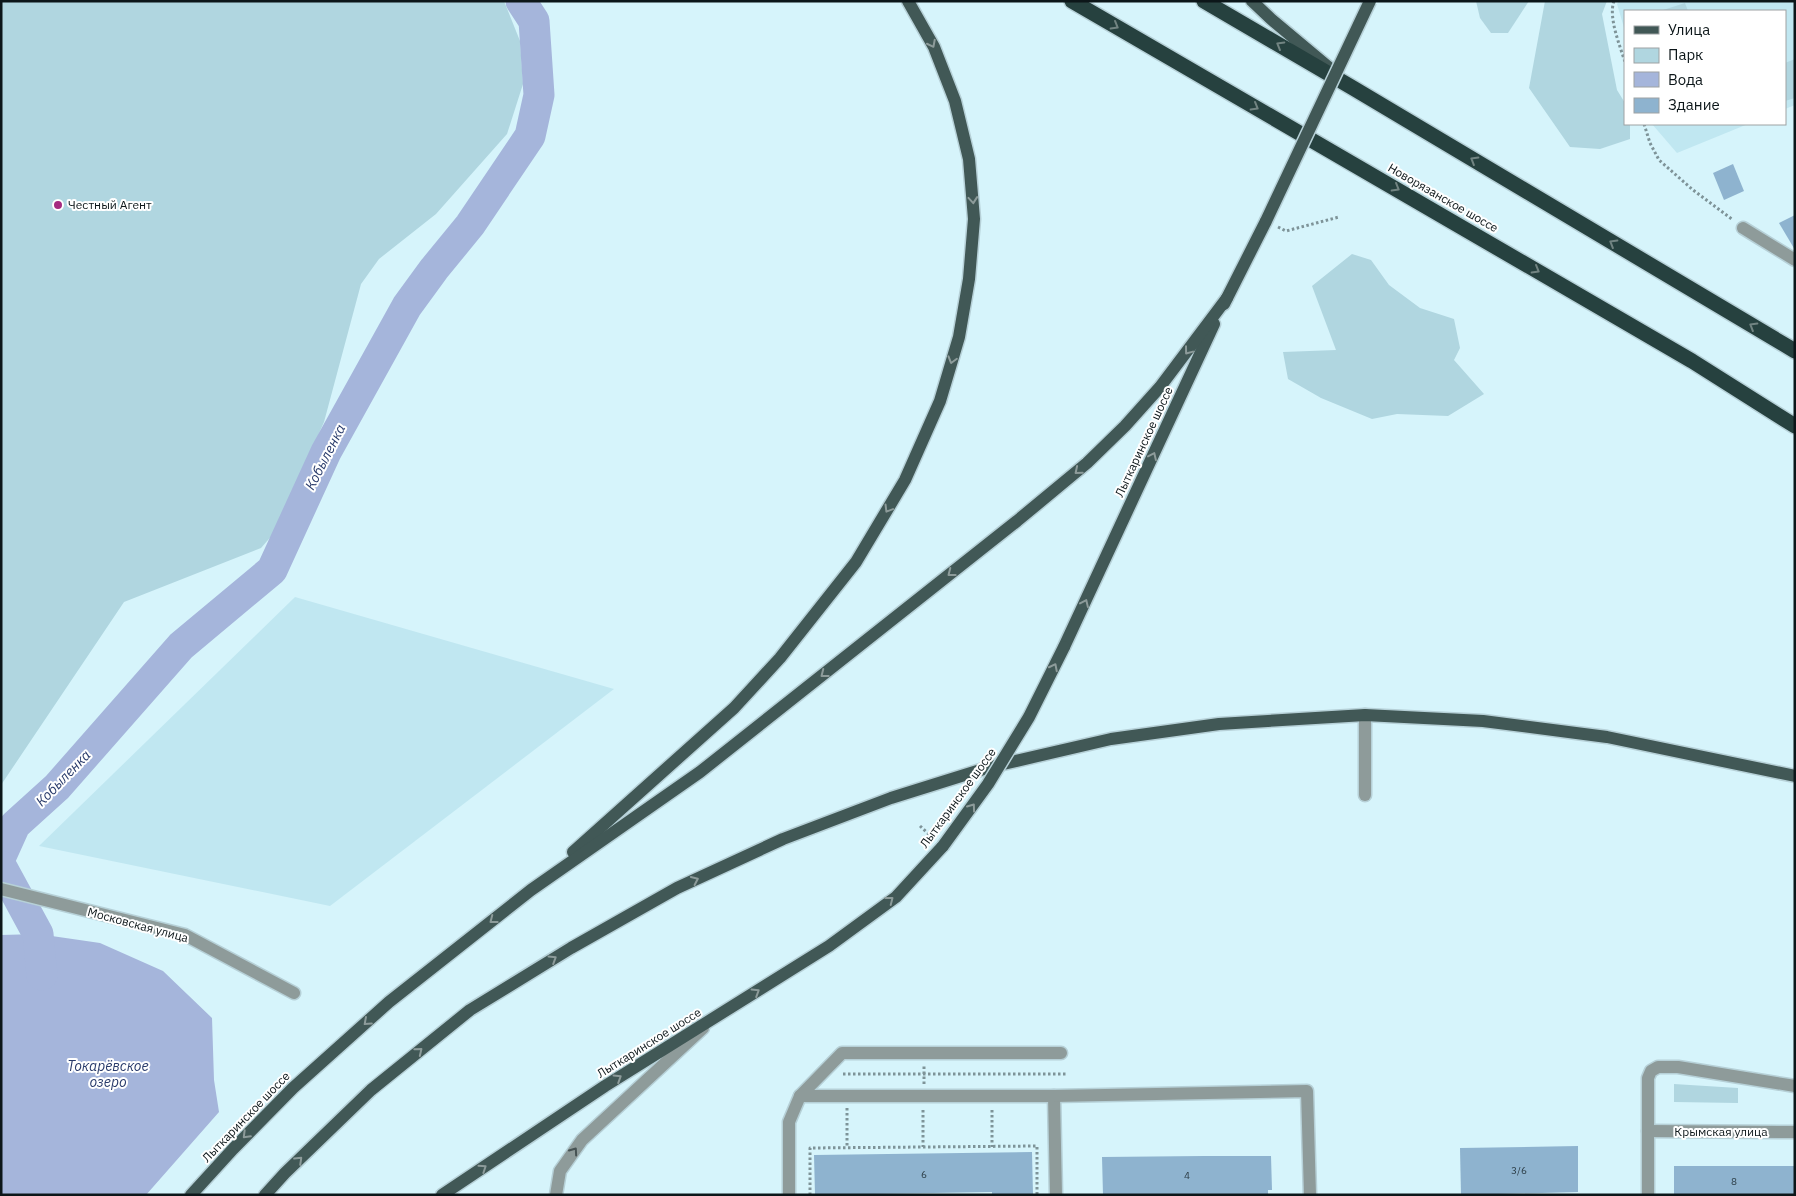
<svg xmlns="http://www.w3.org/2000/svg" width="1796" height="1196" viewBox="0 0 1796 1196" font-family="'IBM Plex Sans',sans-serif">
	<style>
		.built { fill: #c0e7f1 }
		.green { fill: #b0d6e0 }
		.water { fill: #a5b5db }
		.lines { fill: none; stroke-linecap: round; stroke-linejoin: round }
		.river { stroke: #a5b5db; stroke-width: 31 }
		.building { fill: #8eb3cf }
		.minor-casing { stroke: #b6d0d7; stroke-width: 15 }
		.major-casing { stroke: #b6d0d7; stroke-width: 15 }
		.highway-casing { stroke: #b6d0d7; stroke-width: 18 }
		.path { stroke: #7e9398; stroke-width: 3; stroke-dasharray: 2.5 2.5; stroke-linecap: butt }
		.minor { stroke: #8e9b9a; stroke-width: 12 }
		.major { stroke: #415856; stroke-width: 12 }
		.highway { stroke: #26413f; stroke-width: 15 }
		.major-bridge-casing { stroke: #b6d0d7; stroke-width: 15; stroke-linecap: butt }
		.major-bridge { stroke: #415856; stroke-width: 12 }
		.oneway { stroke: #728482 }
		.oneway2 { stroke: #8d9b9a }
		.oneway3 { stroke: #465253 }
		.poi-dot { fill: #a52b80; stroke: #fff; stroke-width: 2 }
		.labels { text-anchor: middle; stroke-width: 4; stroke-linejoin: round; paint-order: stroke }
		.number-label { font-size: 10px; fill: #2c3d46 }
		.street-label { font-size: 12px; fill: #0c1619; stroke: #fff }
		.poi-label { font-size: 12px; fill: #0c1619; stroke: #fff; text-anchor: start }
		.water-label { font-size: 14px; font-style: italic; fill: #283a6a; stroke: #fff }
	</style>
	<rect width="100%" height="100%" fill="#d6f4fb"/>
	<g class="built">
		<path d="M1619,1H1795V105L1785,109V11H1625V31L1617,4Z"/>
		<path d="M1652,124H1748L1677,153Z"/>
		<path d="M295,597L614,689L330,906L39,846Z"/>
	</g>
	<g class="green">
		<path d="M1,1H504L520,41L523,84L507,134L436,214L379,259L361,284L324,422L275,532L261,548L124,602L1,785Z"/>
		<path d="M1476,1H1529L1508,33H1491L1480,18Z"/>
		<path d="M1545,1H1607L1602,14L1617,90L1625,103V124H1630V139L1600,149L1570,147L1529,88Z"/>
		<path d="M1685,3L1688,11H1660Z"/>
		<path d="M1795,59V98L1785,101V63Z"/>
		<path d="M1352,254L1371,260L1389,285L1420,308L1454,319L1460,348L1454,360L1484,394L1448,416L1397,414L1372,419L1321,398L1288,379L1283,352L1336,350L1312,286Z"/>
		<path d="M1674,1084L1738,1088V1103L1674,1102Z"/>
	</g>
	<path class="water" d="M38,934L100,943L163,971L212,1018L214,1080L219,1112L146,1195H1V935Z"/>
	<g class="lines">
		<g class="river">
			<path d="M1,856L15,825L57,787L181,646L272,570L326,452L407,306L434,269L470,225L530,136L539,95L534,21L521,1"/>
			<path d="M1,866L38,934L42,975"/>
		</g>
	</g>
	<g class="building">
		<path d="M1733,164L1744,191L1724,200L1713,173Z"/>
		<path d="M1795,215V250L1779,223Z"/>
		<path d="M1578,1146V1192L1461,1195L1460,1148Z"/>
		<path d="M1032,1152L1033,1195H992V1192L815,1195L814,1155Z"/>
		<path d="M1204,1156H1271L1272,1190H1268V1195H1103L1102,1157Z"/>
		<rect x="1674" y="1166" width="121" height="29"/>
	</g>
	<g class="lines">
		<defs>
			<g id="minor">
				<path d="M1743,228L1795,260"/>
				<path d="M1365,715V795"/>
				<path d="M1,889L185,935L294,993"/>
				<path d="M800,1096L842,1053H1061"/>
				<path d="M1054,1096L1056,1195"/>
				<path d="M1648,1131L1795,1132"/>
				<path d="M556,1195L560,1171L582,1140L703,1028"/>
				<path d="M789,1195V1122L800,1096H1054L1307,1091L1310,1195"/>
				<path d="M1648,1195V1078L1651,1071L1658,1067H1678L1795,1086"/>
			</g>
			<g id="major">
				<path d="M1252,1L1271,19L1332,70"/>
				<path d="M1224,304L1266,221"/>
				<path d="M1064,647L1214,324"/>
				<path d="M573,852L734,708L780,658L856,562L905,480L940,401L959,337L969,279L974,219L969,159L955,101L934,47L908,1"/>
				<path d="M191,1195L233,1149L293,1088L389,1002L531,890L700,772L1017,521L1087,463L1125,426L1160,387L1227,298"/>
				<path d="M265,1195L285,1173L371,1090L470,1010L571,948L677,888L783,839L891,798L990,767L1111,739L1219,724L1365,715L1483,721L1607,737L1795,776"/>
				<path d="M442,1195L605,1086L829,946L896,897L943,846"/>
			</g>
			<g id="highway">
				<path d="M1072,1L1692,361L1795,426"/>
				<path d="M1204,1L1353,88L1795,351"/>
			</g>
		</defs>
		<use href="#minor" class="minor-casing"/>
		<use href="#major" class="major-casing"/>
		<use href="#highway" class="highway-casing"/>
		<g class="path">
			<path d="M1614,1C1608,17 1620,46 1625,62"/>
			<path d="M1644,124L1650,143L1659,160L1693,190L1733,220"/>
			<path d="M1278,227L1286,231L1339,217"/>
			<path d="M920,826L933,838"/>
			<path d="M843,1074H1068"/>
			<path d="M924,1084V1065"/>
			<path d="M847,1108V1148"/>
			<path d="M923,1110V1147"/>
			<path d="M992,1110V1147"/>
			<path d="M810,1195V1148L1037,1146V1195"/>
		</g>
		<use href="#minor" class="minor"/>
		<use href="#major" class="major"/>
		<use href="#highway" class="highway"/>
		<defs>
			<g id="major-bridge">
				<path d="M1266,221L1370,1"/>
				<path d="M943,846L988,784L1029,717L1064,647"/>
			</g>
		</defs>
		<use href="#major-bridge" class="major-bridge-casing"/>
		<use href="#major-bridge" class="major-bridge"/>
	</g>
	<defs><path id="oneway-chevron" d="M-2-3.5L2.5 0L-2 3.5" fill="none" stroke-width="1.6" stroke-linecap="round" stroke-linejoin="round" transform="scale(1.25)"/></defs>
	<g class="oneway">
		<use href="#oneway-chevron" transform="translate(1115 26) rotate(30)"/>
		<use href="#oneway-chevron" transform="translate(1280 45) rotate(-150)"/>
		<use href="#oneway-chevron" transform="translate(1255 107) rotate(30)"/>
		<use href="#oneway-chevron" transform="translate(1474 160) rotate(-149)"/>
		<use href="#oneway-chevron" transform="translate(1396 188) rotate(30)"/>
		<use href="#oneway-chevron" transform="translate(1613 243) rotate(-149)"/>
		<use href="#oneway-chevron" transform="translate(1536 270) rotate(30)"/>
		<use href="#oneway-chevron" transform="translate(1753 326) rotate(-149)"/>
	</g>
	<g class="oneway2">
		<use href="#oneway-chevron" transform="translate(932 44) rotate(63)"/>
		<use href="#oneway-chevron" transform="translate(973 200) rotate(85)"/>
		<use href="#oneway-chevron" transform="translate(1188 351) rotate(127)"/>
		<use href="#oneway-chevron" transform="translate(952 360) rotate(106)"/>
		<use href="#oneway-chevron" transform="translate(1153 456) rotate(-65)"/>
		<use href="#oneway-chevron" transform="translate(1078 471) rotate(140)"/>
		<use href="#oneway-chevron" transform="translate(888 509) rotate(121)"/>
		<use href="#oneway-chevron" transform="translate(951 573) rotate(142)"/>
		<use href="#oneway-chevron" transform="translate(1085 603) rotate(-65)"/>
		<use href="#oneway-chevron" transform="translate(1054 667) rotate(-63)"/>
		<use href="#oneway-chevron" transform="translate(824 674) rotate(142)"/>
		<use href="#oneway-chevron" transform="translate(972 807) rotate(-54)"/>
		<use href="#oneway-chevron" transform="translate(695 880) rotate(-25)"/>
		<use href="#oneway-chevron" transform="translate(890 900) rotate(-38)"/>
		<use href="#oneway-chevron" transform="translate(493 920) rotate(142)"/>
		<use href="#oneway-chevron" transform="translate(553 959) rotate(-32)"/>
		<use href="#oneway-chevron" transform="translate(756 992) rotate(-32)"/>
		<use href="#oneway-chevron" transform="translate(367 1022) rotate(138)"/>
		<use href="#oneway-chevron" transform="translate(419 1051) rotate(-39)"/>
		<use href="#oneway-chevron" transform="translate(618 1078) rotate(-32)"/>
		<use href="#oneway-chevron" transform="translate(246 1135) rotate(135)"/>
		<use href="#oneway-chevron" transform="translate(299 1160) rotate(-44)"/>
		<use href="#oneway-chevron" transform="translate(483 1168) rotate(-34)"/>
	</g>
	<use class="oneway3" href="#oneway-chevron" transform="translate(574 1151) rotate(-55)"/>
	<circle class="poi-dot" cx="58" cy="205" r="5"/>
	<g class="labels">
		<g class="number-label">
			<text x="1519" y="1174">3/6</text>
			<text x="924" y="1178">6</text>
			<text x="1187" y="1179">4</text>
			<text x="1734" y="1185">8</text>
		</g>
		<g class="street-label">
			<text transform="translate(1443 198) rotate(30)" y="4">Новорязанское шоссе</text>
			<text transform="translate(1144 442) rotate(-65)" y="4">Лыткаринское шоссе</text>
			<text transform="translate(958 798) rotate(-54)" y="4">Лыткаринское шоссе</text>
			<text transform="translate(138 925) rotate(15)" y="4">Московская улица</text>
			<text transform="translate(649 1043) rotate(-32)" y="4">Лыткаринское шоссе</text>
			<text transform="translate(246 1117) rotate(-46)" y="4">Лыткаринское шоссе</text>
			<text x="1721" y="1136">Крымская улица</text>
		</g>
		<g class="poi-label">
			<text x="68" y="209">Честный Агент</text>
		</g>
		<g class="water-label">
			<text transform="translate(325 457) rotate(-63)" y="5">Кобыленка</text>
			<text transform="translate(63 778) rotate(-46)" y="5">Кобыленка</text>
			<text x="108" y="1071">Токарёвское<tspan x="108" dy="16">озеро</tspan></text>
		</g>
	</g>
	<rect width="1796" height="1196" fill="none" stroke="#0c1619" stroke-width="5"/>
	<rect x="1624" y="10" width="162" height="115" fill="#ffffff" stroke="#9ea2a3"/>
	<rect x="1634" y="26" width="25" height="8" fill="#415856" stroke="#9ea2a3"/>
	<text x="1668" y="35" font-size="15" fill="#0c1619">Улица</text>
	<rect x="1634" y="48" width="25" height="15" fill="#b0d6e0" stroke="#9ea2a3"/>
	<text x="1668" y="60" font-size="15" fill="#0c1619">Парк</text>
	<rect x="1634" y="72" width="25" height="15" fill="#a5b5db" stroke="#9ea2a3"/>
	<text x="1668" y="85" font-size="15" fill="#0c1619">Вода</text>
	<rect x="1634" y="98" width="25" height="15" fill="#8eb3cf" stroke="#9ea2a3"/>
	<text x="1668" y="110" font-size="15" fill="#0c1619">Здание</text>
</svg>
